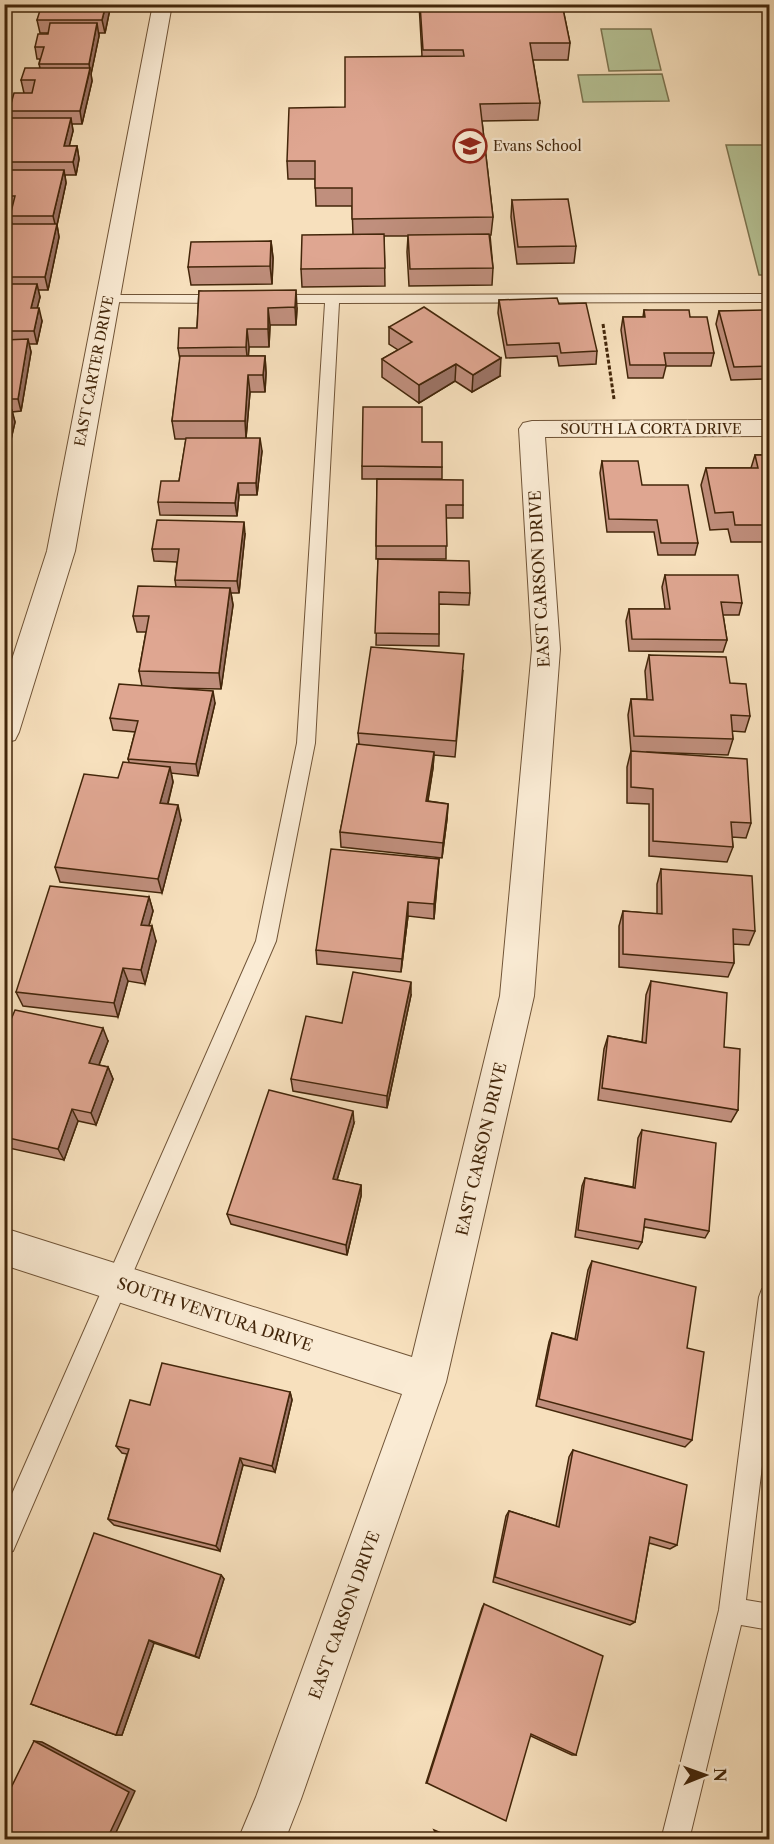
<svg xmlns="http://www.w3.org/2000/svg" width="774" height="1844" viewBox="0 0 774 1844" font-family="'Libre Caslon Text',serif">
	<style>
		.green { fill: #b6c396; stroke: #7c7450; stroke-width: 1.5 }
		.lines { fill: none; stroke-linecap: round; stroke-linejoin: round }
		.lane-casing { stroke: #705437; stroke-width: 2 }
		.street-casing { stroke: #705437; stroke-width: 2 }
		.path { stroke: #43260a; stroke-width: 3; stroke-dasharray: 4 2; stroke-linecap: butt }
		.lane { fill: #faebd4; fill-rule: evenodd }
		.street { fill: #faebd4; fill-rule: evenodd }
		.wall { fill: #c08f7d; stroke: #43260a; stroke-width: 1.5 }
		.shaded-wall { fill: #9c7466; stroke: #43260a; stroke-width: 1.5 }
		.building { fill: #dfa691; stroke: #43260a; stroke-width: 1.5 }
		.labels { text-anchor: middle; stroke-width: 4.5; stroke-linejoin: round; paint-order: stroke }
		.far-poi-label { font-size: 14px; fill: #43260a; stroke: #faebd4; text-anchor: start }
		.far-street-label { font-size: 14px; fill: #43260a; stroke: #faebd4 }
		.street-label { font-size: 16px; fill: #43260a; stroke: #faebd4 }
	</style>
	<rect width="100%" height="100%" fill="#f7e0bd"/>
	<filter id="stains"><feTurbulence type="fractalNoise" baseFrequency=".00333" numOctaves="4"/><feColorMatrix values="0 0 0 0 .2 0 0 0 0 .09 0 0 0 0 .02 0 0 0 .5 -.17"/></filter>
	<radialGradient id="worn" r=".72"><stop offset=".6" stop-color="#630" stop-opacity="0"/><stop offset="1" stop-color="#630" stop-opacity=".3"/></radialGradient>
	<g class="green">
		<path d="M601,29H651L661,70L609,71Z"/>
		<path d="M662,74L669,101L583,102L578,75Z"/>
		<path d="M726,145H769V275H759Z"/>
	</g>
	<g class="lines">
		<defs>
			<g id="lane">
				<path d="M770,294V302L339,303L315,743L276,941L13,1551L4,1554V1512L256,941L297,743L325,303H271L264,299L271,295Z"/>
				<path d="M107,295H224L231,299L224,303L102,302L100,299Z"/>
				<path d="M770,1286V1399L746,1600L770,1604V1630L741,1625L689,1840H661L719,1610L759,1297L762,1289Z"/>
			</g>
			<g id="street">
				<path d="M153,4H172L75,551L19,732L15,740L4,743V684L47,551Z"/>
				<path d="M770,420V436L545,437L560,649L534,996L446,1382L301,1799L285,1840H238L256,1797L402,1394L4,1265V1228L412,1357L500,996L532,649L519,429L523,423L532,421Z"/>
			</g>
		</defs>
		<use href="#lane" class="lane-casing"/>
		<use href="#street" class="street-casing"/>
		<path class="path" d="M603,324L614,399"/>
		<use href="#lane" class="lane"/>
		<use href="#street" class="street"/>
	</g>
	<g class="wall">
		<path d="M43,4H111L105,33H99V36L91,74L92,81L82,124H72L73,131L69,146H77L79,159L76,175H65L66,183L57,225L59,237L48,290H38L40,297L37,308L42,321L37,344H29L31,352L21,411L12,412L15,422L9,448H4V224H12L10,216L12,209H7L4,199V194L10,175L6,162L7,160H4V132L11,118L9,111L24,93L21,80L40,68L39,64L40,59H37L35,47L48,33H40L37,20L43,7Z"/>
		<path d="M419,4H562L570,43L568,60H533L540,103L538,120L482,121L493,217L491,235H490L493,268L492,285L409,286L407,252L408,236H384L385,286L302,287L301,269L353,235L352,206H316L315,179H288L287,161L345,107L422,56Z"/>
		<path d="M512,200L576,246L574,263L517,264L511,217Z"/>
		<path d="M271,241L273,258L272,284L191,285L188,267Z"/>
		<path d="M199,291L297,308L296,325H270L269,347H249L248,356H265L266,373L265,392H250L246,438L262,451L257,495H239L237,516L160,515L158,502L179,481L186,439H175L172,421L180,360L178,348L197,328Z"/>
		<path d="M499,300L559,304L597,351L596,364L559,366L557,356L506,358L498,313Z"/>
		<path d="M644,310L690,317L714,353L711,366H666L663,378H628L621,330L623,317H643Z"/>
		<path d="M719,311L770,313V369L767,379L731,380L716,324Z"/>
		<path d="M389,327L500,376L472,392L455,381L419,403L382,377V359L398,350L389,344Z"/>
		<path d="M755,455H770V542H731L728,529L710,530L701,485L706,468H751Z"/>
		<path d="M602,461L642,485L698,543L695,555H658L654,532H607L600,473Z"/>
		<path d="M362,466L442,467V479H362Z"/>
		<path d="M377,479L463,505V518H446V559H376Z"/>
		<path d="M245,534L239,593H231L233,605L221,689L171,688L215,703L198,776L171,773L173,782L168,804L181,820L162,893L60,882L55,867L129,762L128,759L135,732L113,730L110,718L142,686L139,671L146,632H137L133,616L176,587L175,580L177,562L154,561L152,549Z"/>
		<path d="M378,559L470,593L469,605L439,604V646L376,645Z"/>
		<path d="M665,575L742,603L739,615H723L727,640L723,652L629,651L626,621L629,609H665L662,587Z"/>
		<path d="M649,655L730,683L750,716L745,732L732,731L733,739L728,755L648,752L751,823L746,838L732,837L733,847L727,862L649,856V804L627,803V767L631,751L628,715L631,699H647L645,671Z"/>
		<path d="M463,671L455,757L434,755L433,768L428,801L448,804L447,819L442,858L341,847L340,832L359,744L358,733Z"/>
		<path d="M439,859L434,919L408,916L401,972L317,964L316,950Z"/>
		<path d="M661,869L755,931L749,945L733,944L734,963L728,977L619,967V926L623,911L657,914V884Z"/>
		<path d="M149,897L153,911L149,926L156,941L145,984L128,981L118,1017L23,1006L16,992Z"/>
		<path d="M651,981L724,1047L738,1110L731,1122L598,1100L604,1049L608,1036L642,1042L646,995Z"/>
		<path d="M411,995L387,1108L293,1091L291,1079L342,1023Z"/>
		<path d="M4,1036L108,1041L99,1065L108,1067L113,1079L96,1125L78,1121L64,1160L4,1147Z"/>
		<path d="M354,1123L337,1180L361,1185V1196L347,1255L231,1224L227,1214Z"/>
		<path d="M642,1130L709,1231L705,1238L644,1227L642,1242L638,1249L575,1237L582,1186L585,1178L633,1187L638,1138Z"/>
		<path d="M592,1261L687,1348L692,1440L685,1447L536,1406L549,1342L552,1333L575,1339L588,1270Z"/>
		<path d="M290,1392L292,1400L275,1472L243,1465L220,1551L114,1525L108,1519L127,1454L122,1453L116,1446L150,1405Z"/>
		<path d="M573,1450L677,1545L670,1549L649,1543L635,1622L630,1625L493,1582L506,1516L509,1511L556,1526L569,1457Z"/>
		<path d="M221,1575L224,1579L199,1658L154,1643L122,1735H116L31,1704Z"/>
		<path d="M484,1604L576,1755H572L531,1736L427,1783H426L482,1608Z"/>
		<path d="M770,1811V1839H765Z"/>
	</g>
	<g class="shaded-wall">
		<path d="M106,4H111L105,33L102,20Z"/>
		<path d="M97,23L99,36L91,74L92,81L82,124L80,111L90,70L89,64Z"/>
		<path d="M71,118L73,131L66,159L64,146Z"/>
		<path d="M77,146L79,159L76,175L73,162Z"/>
		<path d="M64,170L66,183L57,225L59,237L48,290L45,277L56,228L53,216Z"/>
		<path d="M271,241L273,258L272,284L270,266Z"/>
		<path d="M37,284L40,297L34,321L31,308Z"/>
		<path d="M296,290L297,308L296,325L295,307Z"/>
		<path d="M39,308L42,321L37,344L34,331Z"/>
		<path d="M268,308L270,325L269,347L268,329Z"/>
		<path d="M247,329L249,347L248,365L246,347Z"/>
		<path d="M28,339L31,352L21,411L18,399Z"/>
		<path d="M265,356L266,373L265,392L263,375Z"/>
		<path d="M501,358L500,376L472,392L473,375Z"/>
		<path d="M456,364L455,381L419,403V385Z"/>
		<path d="M248,375L250,392L246,438L245,421Z"/>
		<path d="M12,410L15,422L9,448L6,435Z"/>
		<path d="M260,438L262,451L257,495L256,483Z"/>
		<path d="M238,483L239,495L237,516L235,503Z"/>
		<path d="M244,522L245,534L239,593L237,581Z"/>
		<path d="M230,588L233,605L221,689L219,673Z"/>
		<path d="M213,691L215,703L198,776L196,764Z"/>
		<path d="M434,752L433,768L425,817L426,801Z"/>
		<path d="M170,767L173,782L164,818L160,803Z"/>
		<path d="M448,804L447,819L442,858L443,843Z"/>
		<path d="M178,805L181,820L162,893L158,879Z"/>
		<path d="M439,859L438,873L434,919V904Z"/>
		<path d="M149,897L153,911L145,939L141,925Z"/>
		<path d="M408,902V916L401,972L402,959Z"/>
		<path d="M152,926L156,941L145,984L141,970Z"/>
		<path d="M123,968L128,981L118,1017L114,1003Z"/>
		<path d="M411,982V995L387,1108V1096Z"/>
		<path d="M103,1028L108,1041L95,1075L89,1063Z"/>
		<path d="M108,1067L113,1079L96,1125L91,1113Z"/>
		<path d="M72,1109L78,1121L64,1160L58,1149Z"/>
		<path d="M353,1111L354,1123L334,1190L333,1179Z"/>
		<path d="M361,1185V1196L347,1255L346,1245Z"/>
		<path d="M290,1392L292,1400L275,1472L272,1466Z"/>
		<path d="M240,1458L243,1465L220,1551L216,1546Z"/>
		<path d="M221,1575L224,1579L199,1658L195,1656Z"/>
		<path d="M149,1640L154,1643L122,1735H116Z"/>
		<path d="M34,1741L42,1742L135,1791L113,1839H107Z"/>
		<path d="M434,1830L455,1839H452L435,1832Z"/>
	</g>
	<g class="building">
		<path d="M52,4H106L102,20H37L41,7H51Z"/>
		<path d="M420,4H562L570,43H530L540,103L480,104L493,217L352,219V188H315V161H287L289,108L345,107V57L464,56L463,50H423Z"/>
		<path d="M50,23H97L89,64H39L44,47H35L38,34H48Z"/>
		<path d="M25,68H90L80,111H9L14,93H32L35,80H21Z"/>
		<path d="M9,118H71L64,146H77L73,162H6L10,147H4V132Z"/>
		<path d="M11,170H64L53,216H10L15,196H4V194Z"/>
		<path d="M568,199L576,246L518,247L512,200Z"/>
		<path d="M4,224H57L45,277H4Z"/>
		<path d="M384,234L385,268L301,269L302,235Z"/>
		<path d="M489,234L493,268L410,269L408,235Z"/>
		<path d="M271,241L270,266L188,267L191,242Z"/>
		<path d="M4,284H37L31,308H39L34,331H4Z"/>
		<path d="M296,290L295,307L268,308V329H247L246,347L178,348L179,328H197L199,291Z"/>
		<path d="M557,298L559,304L586,303L597,351L561,353L559,343L507,345L499,300Z"/>
		<path d="M424,307L501,358L473,375L456,364L419,385L382,359L412,342L389,327Z"/>
		<path d="M644,310H689L690,317H707L714,353H664L666,365H630L623,317H645Z"/>
		<path d="M768,310L770,313V352H766L770,366L734,367L719,311Z"/>
		<path d="M28,339L18,399H4V340Z"/>
		<path d="M180,356H265L263,375H248L245,421H172Z"/>
		<path d="M363,407H422V442H442V467L362,466Z"/>
		<path d="M4,410H12L6,435H4Z"/>
		<path d="M186,438H260L256,483H238L235,503L158,502L161,481H179Z"/>
		<path d="M755,455H770V525H735L733,512L715,513L706,468H758Z"/>
		<path d="M602,461H638L642,485H688L698,543H661L657,520L609,519Z"/>
		<path d="M377,479L463,480V505H446L447,546H376Z"/>
		<path d="M157,520L244,522L237,581L175,580L179,549H152Z"/>
		<path d="M378,559L469,561L470,593L439,592V634L375,633Z"/>
		<path d="M665,575H738L742,603L721,602L727,640L632,639L629,609H670Z"/>
		<path d="M138,586L230,588L219,673L139,671L149,616H133Z"/>
		<path d="M371,647L464,654L456,741L358,733Z"/>
		<path d="M649,655L726,657L730,683L746,684L750,716L731,715L733,739L634,736L631,699L653,700Z"/>
		<path d="M119,684L213,691L196,764L128,759L138,721L110,718Z"/>
		<path d="M357,744L434,752L426,801L448,804L443,843L340,832Z"/>
		<path d="M631,751L747,759L751,823L731,822L733,847L653,841V789L631,787Z"/>
		<path d="M123,762L170,767L160,803L178,805L158,879L55,867L84,774L118,778Z"/>
		<path d="M331,849L439,859L434,904L408,902L402,959L316,950Z"/>
		<path d="M661,869L752,876L755,931L733,929L734,963L623,954V911L662,914Z"/>
		<path d="M50,886L149,897L141,925L152,926L141,970L123,968L114,1003L16,992Z"/>
		<path d="M353,972L411,982L387,1096L291,1079L306,1016L342,1023Z"/>
		<path d="M651,981L727,993L724,1047L740,1049L738,1110L602,1088L608,1036L646,1043Z"/>
		<path d="M15,1010L103,1028L89,1063L108,1067L91,1113L72,1109L58,1149L4,1137V1036Z"/>
		<path d="M269,1090L353,1111L333,1179L361,1185L346,1245L227,1214Z"/>
		<path d="M642,1130L716,1143L709,1231L645,1219L642,1242L578,1230L585,1178L635,1188Z"/>
		<path d="M592,1261L696,1287L687,1348L704,1352L692,1440L539,1399L552,1333L577,1340Z"/>
		<path d="M162,1363L290,1392L272,1466L240,1458L216,1546L108,1519L129,1449L116,1446L130,1400L150,1405Z"/>
		<path d="M573,1450L687,1485L677,1545L650,1537L635,1622L495,1577L509,1511L559,1527Z"/>
		<path d="M94,1533L221,1575L195,1656L149,1640L116,1735L31,1704Z"/>
		<path d="M484,1604L603,1656L576,1755L531,1734L506,1821L427,1783Z"/>
		<path d="M34,1741L129,1792L107,1839H4V1802Z"/>
		<path d="M435,1832L452,1839H433Z"/>
	</g>
	<defs>
		<symbol id="school-ring" viewBox="-11 -11 22 22"><circle r="9.5" fill="#faebd4" stroke="#8f2418" stroke-width="1.5"/><path d="M0-5L7-2L0 1L-7-2ZM-4 1L0 2.5L4 1V4Q0 6-4 4Z" fill="#8f2418"/></symbol>
	</defs>
	<g fill-rule="evenodd">
		<use href="#school-ring" x="451" y="127" width="38" height="38"/>
	</g>
	<g class="labels">
		<g class="far-poi-label">
			<text x="493" y="151">Evans School</text>
		</g>
		<g class="far-street-label">
			<text transform="translate(94 371) rotate(-79)" y="5">EAST CARTER DRIVE</text>
			<text x="651" y="434">SOUTH LA CORTA DRIVE</text>
		</g>
		<g class="street-label">
			<text transform="translate(539 579) rotate(-93)" y="6">EAST CARSON DRIVE</text>
			<text transform="translate(481 1149) rotate(-77)" y="6">EAST CARSON DRIVE</text>
			<text transform="translate(215 1314) rotate(18)" y="6">SOUTH VENTURA DRIVE</text>
			<text transform="translate(344 1615) rotate(-70)" y="6">EAST CARSON DRIVE</text>
		</g>
	</g>
	<rect width="774" height="1844" fill="none" stroke="#f7e0bd" stroke-width="24"/>
	<rect x="6" y="6" width="762" height="1832" fill="none" stroke="#43260a" stroke-width="3"/>
	<rect x="12" y="12" width="750" height="1820" fill="none" stroke="#43260a" stroke-width="1.5"/>
	<g transform="translate(705 1775) rotate(89)" stroke="#faebd4" stroke-width="4.5" paint-order="stroke">
	<path d="M0-4.5L10 22L0 15L-10 22Z" fill="#43260a"/>
	<text y="-9" font-size="16" font-weight="bold" text-anchor="middle" fill="#43260a">N</text>
	</g>
	<rect width="100%" height="100%" filter="url(#stains)"/>
	<rect width="100%" height="100%" fill="url(#worn)"/>
</svg>
